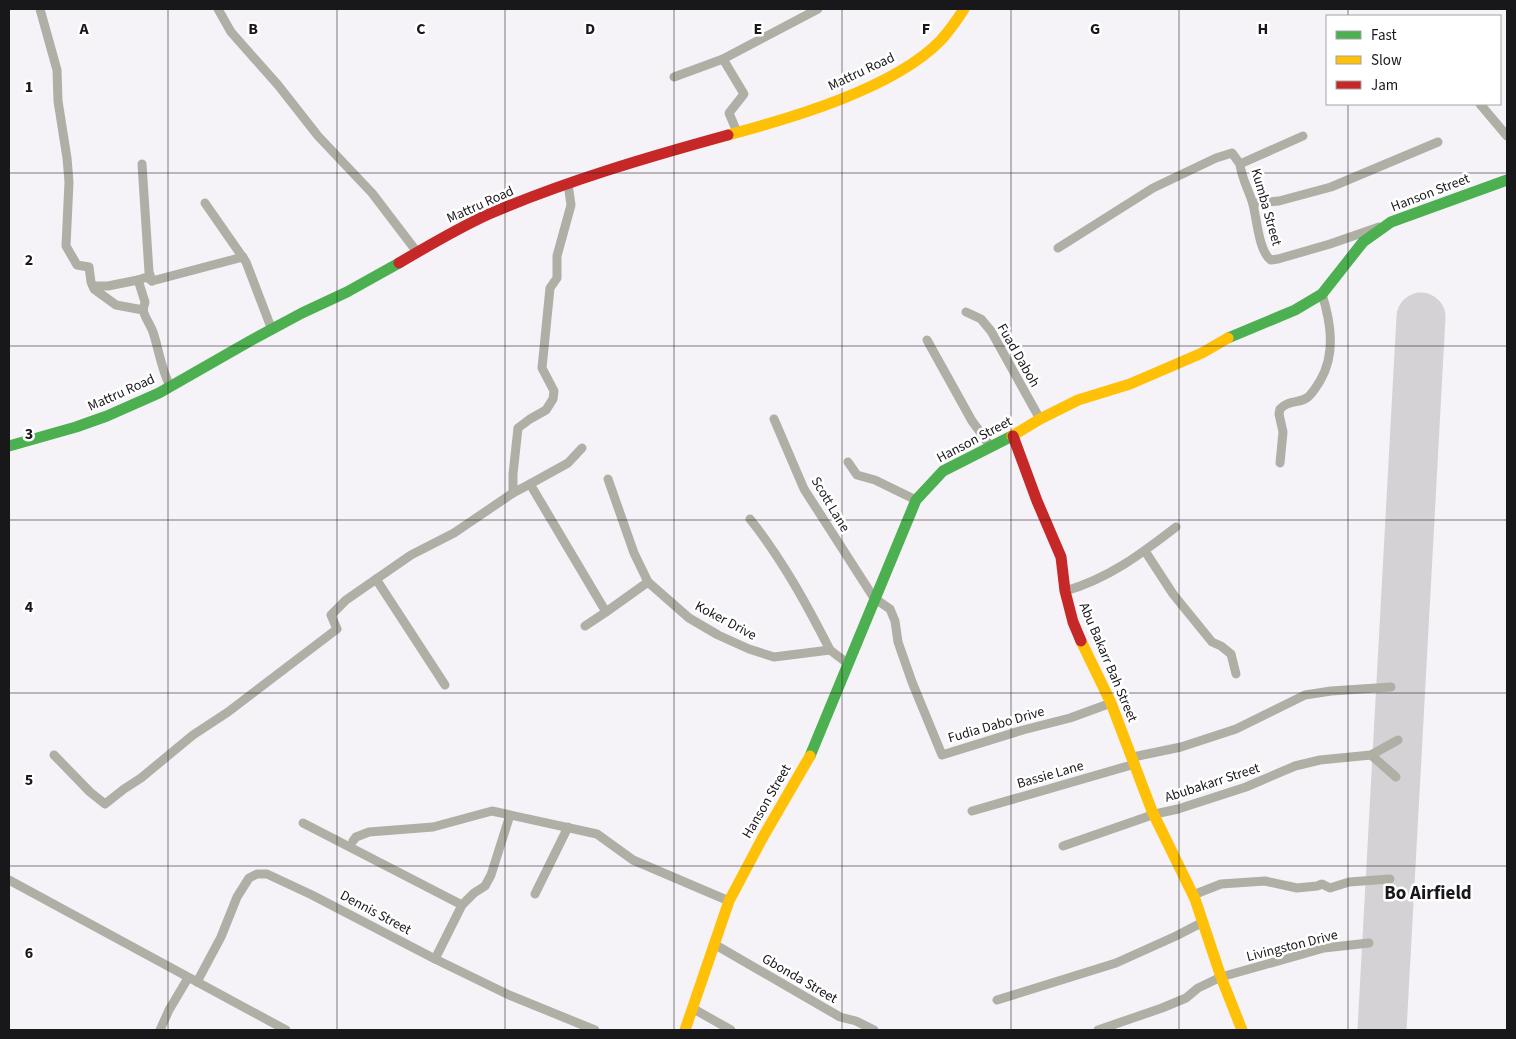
<svg xmlns="http://www.w3.org/2000/svg" width="1516" height="1039" viewBox="0 0 1516 1039" font-family="'Source Sans 3',sans-serif">
	<style>
		.lines { fill: none; stroke-linecap: round; stroke-linejoin: round }
		.runway { stroke: #d4d2d4; stroke-width: 49 }
		.street { stroke: #afafa6; stroke-width: 9 }
		.fast { stroke: #4caf50; stroke-width: 11 }
		.slow { stroke: #ffc107; stroke-width: 11 }
		.jam { stroke: #c62828; stroke-width: 11 }
		.grid { fill: none; stroke: #18171a; stroke-width: 1; stroke-opacity: 0.55 }
		.labels { text-anchor: middle; stroke-width: 5; stroke-linejoin: round; paint-order: stroke }
		.street-label { font-size: 14px; fill: #18171a; stroke: #fff }
		.district-label { font-size: 19px; font-weight: bold; fill: #18171a; stroke: #fff }
		.grid-label { font-size: 16px; text-anchor: middle; font-weight: bold; fill: #18171a; stroke: #fff; stroke-width: 5; stroke-linejoin: round; paint-order: stroke }
	</style>
	<rect width="100%" height="100%" fill="#f5f2f8"/>
	<g class="lines">
		<path class="runway" d="M1382,1030L1421,317"/>
		<g class="street">
			<path d="M40,9L57,70L58,101L67,158L69,182L66,246L77,265L89,267L91,282L94,289L116,305L143,310C145,318 150,324 153,332C159,350 161,369 170,386"/>
			<path d="M218,9L231,32L278,85L318,136L372,193L417,252"/>
			<path d="M723,59L744,94L729,113L737,132"/>
			<path d="M674,77L723,59L818,9"/>
			<path d="M1480,104L1507,136"/>
			<path d="M1303,136L1240,164C1241,176 1248,189 1252,201C1257,216 1258,251 1271,260L1278,259L1330,244L1379,227"/>
			<path d="M142,164L149,272L152,281L147,277L138,280L145,302L143,310"/>
			<path d="M568,184L571,205L557,256V278L550,288L542,368L554,391L553,399L546,410L530,419L518,428L513,474V493L530,484L606,612"/>
			<path d="M205,203L246,262L272,330"/>
			<path d="M1253,203L1279,201L1331,187L1438,142"/>
			<path d="M1058,248L1153,188L1216,158L1232,153L1240,164"/>
			<path d="M152,281L243,257"/>
			<path d="M93,286H108L138,280"/>
			<path d="M966,312L981,319L991,331L1040,419"/>
			<path d="M927,340L972,421L991,447"/>
			<path d="M774,419L804,489L874,598L890,609L895,621L898,642L912,682L942,755L1023,730L1070,718L1111,703"/>
			<path d="M848,462L857,475L875,480L916,500"/>
			<path d="M1280,463L1283,432L1279,414L1280,409C1289,399 1300,404 1308,397C1313,393 1316,387 1320,381C1336,354 1331,323 1322,294"/>
			<path d="M608,479L634,553L648,582L689,618L718,635L749,649L774,657L830,650L847,663"/>
			<path d="M530,484L568,463L582,448"/>
			<path d="M750,519C782,559 807,605 830,650"/>
			<path d="M1145,551L1173,594L1212,642L1221,646L1231,654L1236,674"/>
			<path d="M376,579L445,685"/>
			<path d="M1065,591C1108,579 1141,554 1176,527"/>
			<path d="M585,626L606,612L648,582"/>
			<path d="M54,755L90,792L105,804L124,789L141,778L193,735L228,712L337,629L331,615L346,600L411,555L454,533L513,493"/>
			<path d="M1133,757L1181,747L1236,729L1305,695L1331,691L1391,687"/>
			<path d="M1396,777L1371,755L1398,740"/>
			<path d="M972,811L1135,764"/>
			<path d="M303,823L462,905"/>
			<path d="M353,841L356,837L369,832L433,827L492,811L597,834L633,860L729,901"/>
			<path d="M1063,846L1155,814L1178,809L1246,787L1295,766L1320,760L1371,755"/>
			<path d="M9,880L286,1030"/>
			<path d="M535,894L568,827"/>
			<path d="M1193,895L1221,884L1265,881L1297,888L1317,886L1322,884L1330,888L1349,882L1390,879"/>
			<path d="M714,944L840,1017L856,1021L874,1030"/>
			<path d="M435,959L462,905L474,893L485,886L491,875L510,815"/>
			<path d="M197,982L221,937L237,897L249,878L257,874H267L312,895L435,959L509,995L595,1030"/>
			<path d="M997,1000L1116,963L1176,936L1203,922"/>
			<path d="M692,1008L731,1030"/>
			<path d="M160,1030L169,1010L188,978"/>
			<path d="M1098,1030L1162,1008L1186,998L1198,988L1221,977L1324,948L1369,943"/>
		</g>
		<g class="fast">
			<path d="M1228,338L1295,310L1322,294L1363,242L1391,222L1507,180"/>
			<path d="M9,446L76,427L107,416L159,393L250,341L302,313L347,292L399,263"/>
			<path d="M810,756L916,500L943,471L1012,436"/>
		</g>
		<g class="slow">
			<path d="M728,135C792,118 895,88 941,40C950,30 957,20 964,9"/>
			<path d="M1012,436L1040,419L1078,400L1130,384L1202,353L1228,338"/>
			<path d="M1081,641L1111,703L1152,811L1195,899L1221,977L1242,1030"/>
			<path d="M685,1030L729,901L763,837L810,756"/>
		</g>
		<g class="jam">
			<path d="M399,263C428,246 458,228 489,214C566,181 648,157 728,135"/>
			<path d="M1013,436L1037,501L1061,557L1065,591L1073,622L1081,641"/>
		</g>
	</g>
	<path class="grid" d="M168,9V1030M337,9V1030M505,9V1030M674,9V1030M842,9V1030M1011,9V1030M1179,9V1030M1348,9V16M1348,104V1030M9,173H1507M9,346H1507M9,520H1507M9,693H1507M9,866H1507"/>
	<g class="labels">
		<g class="street-label">
			<text transform="translate(861 71) rotate(-25)" y="5">Mattru Road</text>
			<text transform="translate(1430 192) rotate(-21)" y="5">Hanson Street</text>
			<text transform="translate(480 204) rotate(-24)" y="5">Mattru Road</text>
			<text transform="translate(1267 207) rotate(74)" y="5">Kumba Street</text>
			<text transform="translate(1019 355) rotate(60)" y="5">Fuad Daboh</text>
			<text transform="translate(121 392) rotate(-24)" y="5">Mattru Road</text>
			<text transform="translate(974 439) rotate(-28)" y="5">Hanson Street</text>
			<text transform="translate(831 504) rotate(59)" y="5">Scott Lane</text>
			<text transform="translate(726 620) rotate(28)" y="5">Koker Drive</text>
			<text transform="translate(1109 662) rotate(67)" y="5">Abu Bakarr Bah Street</text>
			<text transform="translate(996 724) rotate(-16)" y="5">Fudia Dabo Drive</text>
			<text transform="translate(1050 774) rotate(-16)" y="5">Bassie Lane</text>
			<text transform="translate(1212 782) rotate(-18)" y="5">Abubakarr Street</text>
			<text transform="translate(766 801) rotate(-60)" y="5">Hanson Street</text>
			<text transform="translate(376 912) rotate(28)" y="5">Dennis Street</text>
			<text transform="translate(1292 945) rotate(-14)" y="5">Livingston Drive</text>
			<text transform="translate(800 978) rotate(30)" y="5">Gbonda Street</text>
		</g>
		<g class="district-label">
			<text x="1428" y="899">Bo Airfield</text>
		</g>
	</g>
	<g class="grid-label">
		<text x="84" y="34">A</text>
		<text x="253" y="34">B</text>
		<text x="421" y="34">C</text>
		<text x="590" y="34">D</text>
		<text x="758" y="34">E</text>
		<text x="926" y="34">F</text>
		<text x="1095" y="34">G</text>
		<text x="1263" y="34">H</text>
		<text x="29" y="92">1</text>
		<text x="29" y="265">2</text>
		<text x="29" y="439">3</text>
		<text x="29" y="612">4</text>
		<text x="29" y="785">5</text>
		<text x="29" y="958">6</text>
	</g>
	<rect width="1516" height="1039" fill="none" stroke="#18171a" stroke-width="20"/>
	<rect x="1326" y="15" width="175" height="90" fill="#ffffff" stroke="#a3a2a3"/>
	<rect x="1336" y="31" width="25" height="8" fill="#4caf50" stroke="#a3a2a3"/>
	<text x="1371" y="40" font-size="15" fill="#18171a">Fast</text>
	<rect x="1336" y="56" width="25" height="8" fill="#ffc107" stroke="#a3a2a3"/>
	<text x="1371" y="65" font-size="15" fill="#18171a">Slow</text>
	<rect x="1336" y="81" width="25" height="8" fill="#c62828" stroke="#a3a2a3"/>
	<text x="1371" y="90" font-size="15" fill="#18171a">Jam</text>
</svg>
